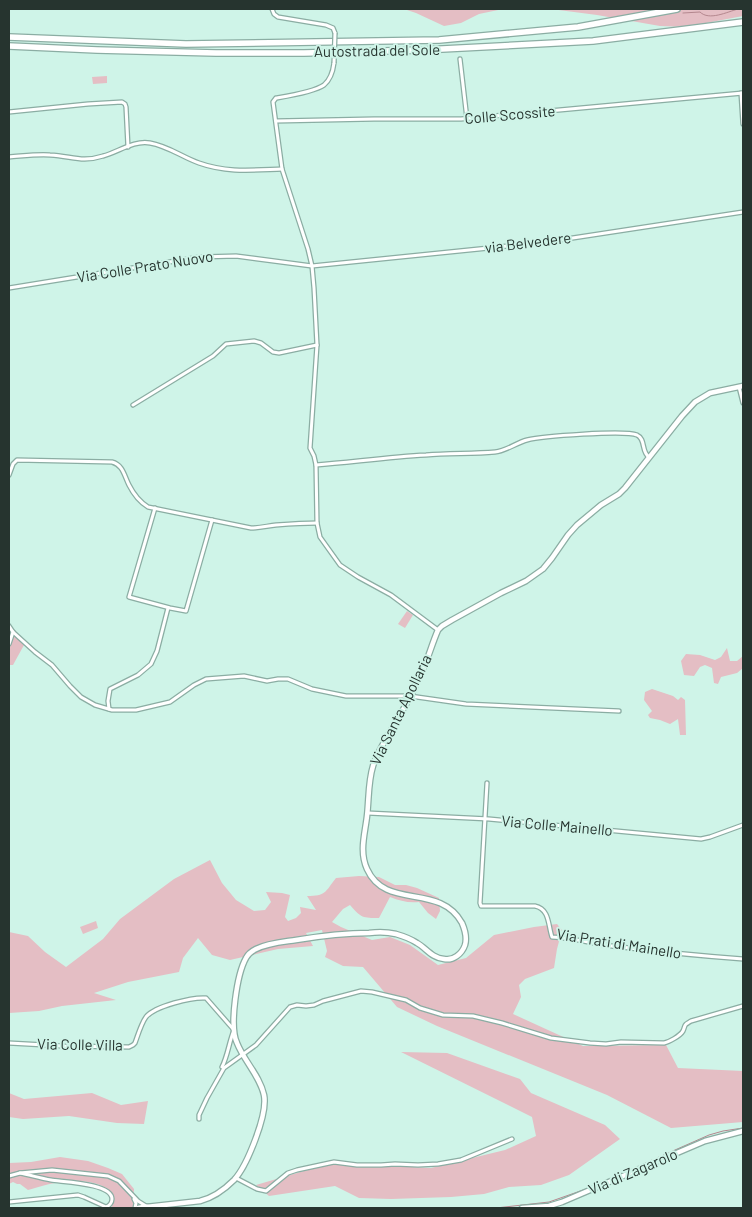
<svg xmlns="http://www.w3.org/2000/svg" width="752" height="1217" viewBox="0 0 752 1217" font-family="Barlow,sans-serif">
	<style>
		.green { fill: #e4bec4 }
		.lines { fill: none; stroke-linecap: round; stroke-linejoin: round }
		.stream { stroke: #b4878e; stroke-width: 1 }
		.street-casing { stroke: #8bada3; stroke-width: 5.5 }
		.secondary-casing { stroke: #8bada3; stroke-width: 7 }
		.highway-casing { stroke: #8bada3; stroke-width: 8 }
		.street { stroke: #fff; stroke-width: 3 }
		.secondary { stroke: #fff; stroke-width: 4.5 }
		.highway { stroke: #fff; stroke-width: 5.5 }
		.street-bridge-casing { stroke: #8bada3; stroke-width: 5.5; stroke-linecap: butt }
		.street-bridge { stroke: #fff; stroke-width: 3 }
		.labels { text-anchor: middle; stroke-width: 4; stroke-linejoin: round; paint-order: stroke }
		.street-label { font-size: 15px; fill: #26342f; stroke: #cff4e8 }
	</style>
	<rect width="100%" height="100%" fill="#cff4e8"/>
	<g class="green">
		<path d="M404,9H435L440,10L503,9L479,14L461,23L444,26L416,13Z"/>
		<path d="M551,9H743V16L685,27L660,26L597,15Z"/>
		<path d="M107,76V83L93,84L92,77Z"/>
		<path d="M407,611L413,615L405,628L398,624Z"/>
		<path d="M14,635L24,645L13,665H9V648Z"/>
		<path d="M727,648L730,661H737L743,656V668L737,673L721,677L718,684L714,683L712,668L705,665L700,667L694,676L684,675L681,661L686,654L700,655L715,660L721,657Z"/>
		<path d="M652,689L673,696L678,700L681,697L685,700L686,735H680L678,719L670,724L660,720L650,718L648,715L652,711L644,700L645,692Z"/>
		<path d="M210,860L222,883L236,900L254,911L265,910L271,902L266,892L282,893L290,895L285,917L288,921L296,918L301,913L300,907L316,910L307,896C326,896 325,892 336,878L359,876L379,877L395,885H406L417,888L439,898L440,911L436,919L428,913L419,902C408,903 400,901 390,897L379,918C363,918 361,918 350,905L343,909L332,922L341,927L372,940L390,937L410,945L438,965L466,958L494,935L534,927L557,924L562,930L557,949L554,968L525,979L519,985L521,997L513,1014L583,1046L666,1045L678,1068L743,1071V1122L671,1128L607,1095L437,1026L397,1007L363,967L343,966L325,957L327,951L322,930L306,933L313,946L278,949L230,960L212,955L198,938L183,958L179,972L128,982L94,993L116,1000L62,1006L39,1011L9,1013V932L28,936L45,952L66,967L103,939L120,919L174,879Z"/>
		<path d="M96,921L98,928L83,934L80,927Z"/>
		<path d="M401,1052L447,1053L520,1079L531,1093L605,1125L620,1139L569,1175L541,1185L509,1187L484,1194L451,1197L391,1199L359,1198L335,1186L269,1196L256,1185L331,1163L431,1168L505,1150L536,1136L532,1117Z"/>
		<path d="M9,1093L24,1099L92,1093L121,1105L148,1101L144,1124L117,1123L69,1116L23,1119L9,1117Z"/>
		<path d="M60,1157L88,1161L108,1168L122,1174L134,1189L133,1206L132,1208H111C114,1202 116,1196 110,1191C94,1177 62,1180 42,1186C37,1187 33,1189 28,1190L20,1184H17L13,1182L9,1184V1163L31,1162Z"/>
	</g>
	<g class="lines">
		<g class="stream">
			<path d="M683,13L700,12C709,21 727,12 738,9"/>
			<path d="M641,1165L709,1135L723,1131L743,1128"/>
			<path d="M496,1208L549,1202L589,1188L637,1167"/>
		</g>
		<defs>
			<g id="street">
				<path d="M272,9L274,14L278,17L326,25L333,28L335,33"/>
				<path d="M460,59L467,119"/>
				<path d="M334,63C333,71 330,80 324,85C314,92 288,96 276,98L273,102L282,169L308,249L312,266L314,288L317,345L310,448L314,456L316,465L317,523L320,537L340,565L358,577L391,595L438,630"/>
				<path d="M741,93L743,124"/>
				<path d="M9,112L88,104L122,102L125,104L126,107L128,147"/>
				<path d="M276,121L374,119H461L743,93"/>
				<path d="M9,157C23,156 37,154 50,155C72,156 81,163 103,156C118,152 134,140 150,143C168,146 182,157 199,163C227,173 253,170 282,169"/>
				<path d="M9,288L200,257L236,256L312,266L479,249L553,241L743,212"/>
				<path d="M739,387L743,403"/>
				<path d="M133,405L213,356L226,344L254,341L261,343L273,352L279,353L317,345"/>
				<path d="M316,465C353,462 389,457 426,455C449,453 472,454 495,452C506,451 516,443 527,440C542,436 625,430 637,435C646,439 641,452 649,457"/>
				<path d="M9,475L13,464L17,460L112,462C123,465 124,475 129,485C133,493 140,502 148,507L251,528C260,528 267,526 276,525C289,524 303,523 317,523"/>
				<path d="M155,508L129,597L170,608L186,611L212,520"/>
				<path d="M9,626L13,632L35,652L52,665L70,686L81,697L95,705L112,710H136L170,702L194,685L206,679L244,676L267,681L278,679H288L312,689L346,696H410L466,704L619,711"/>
				<path d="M9,644L13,632"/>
				<path d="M109,709L108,701L110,689L138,675L151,664L157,651L168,608"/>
				<path d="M487,783L480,903L481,906H535C550,909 548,926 552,937C575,938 598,945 621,947C662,952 702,956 743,959"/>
				<path d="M368,813L489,819L701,839L710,837L743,825"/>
				<path d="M9,1043L63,1046L129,1047L133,1045L135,1043C138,1035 141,1024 146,1017C155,1006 192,997 206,998L234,1030C229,1042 228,1055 222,1067"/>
				<path d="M199,1119V1115L207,1098L224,1068L256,1045L290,1007L297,1005L306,1006L314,1005L323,1001L361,991L372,992L406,1000L420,1008L443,1015L473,1016L502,1023L551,1038L590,1043L606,1044L621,1042L664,1043C669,1042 680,1036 683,1031C686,1024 683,1026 691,1021L743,1006"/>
				<path d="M9,1176L20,1173L52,1170L108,1176L119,1181L138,1201L146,1206"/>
				<path d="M236,1178L257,1189L266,1191L288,1173L297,1170L334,1162L357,1165H381L395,1164L418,1165L438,1164L461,1160L512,1139"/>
				<path d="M134,1199L136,1203L135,1208"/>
				<path d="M9,1202L78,1195L84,1197L106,1207C109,1206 112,1203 112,1199C112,1183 62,1182 51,1180C40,1178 30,1175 20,1173"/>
			</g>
			<g id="secondary">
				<path d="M146,1207L200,1201C212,1198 225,1189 234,1180C247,1166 268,1114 264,1095C260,1076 244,1061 237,1043C229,1026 237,974 246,958C248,954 252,951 256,949C268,943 283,942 296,940C320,936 344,933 369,933C378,932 387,932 396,934C403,936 411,939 417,943C426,948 432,958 444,959C453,961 462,954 465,945C467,938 465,930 462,923C439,882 386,911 367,869C359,851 365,834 367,816C369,799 368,782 373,766C376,756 382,746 387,737C398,719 409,700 418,681C426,666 431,646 438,630L442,626L452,620L501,593L526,581L543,569L552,558L568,535L577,525L601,505L619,494L625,488L682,416L695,402L710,393L743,386"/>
				<path d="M138,1208L143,1207H148"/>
				<path d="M522,1208L549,1206L562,1202L705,1141L743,1131"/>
			</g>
			<g id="highway">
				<path d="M9,37L186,44L439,40L578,27L677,9"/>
				<path d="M9,46L97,50L216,53H304L423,50L593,41L743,22"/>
			</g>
		</defs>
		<use href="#street" class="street-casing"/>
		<use href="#secondary" class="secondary-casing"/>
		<use href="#highway" class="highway-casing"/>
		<use href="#street" class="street"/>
		<use href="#secondary" class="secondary"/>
		<use href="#highway" class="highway"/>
		<defs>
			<path id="street-bridge" d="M334,63L335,33"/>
		</defs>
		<use href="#street-bridge" class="street-bridge-casing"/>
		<use href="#street-bridge" class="street-bridge"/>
	</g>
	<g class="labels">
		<g class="street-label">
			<text transform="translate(377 51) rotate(-1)" y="5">Autostrada del Sole</text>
			<text transform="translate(510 115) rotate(-5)" y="5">Colle Scossite</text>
			<text transform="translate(528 243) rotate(-7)" y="5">via Belvedere</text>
			<text transform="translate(145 267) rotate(-9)" y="5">Via Colle Prato Nuovo</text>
			<text transform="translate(401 710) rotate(-64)" y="5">Via Santa Apollaria</text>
			<text transform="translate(557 826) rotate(5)" y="5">Via Colle Mainello</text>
			<text transform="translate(619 944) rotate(9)" y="5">Via Prati di Mainello</text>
			<text transform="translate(80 1045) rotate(1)" y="5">Via Colle Villa</text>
			<text transform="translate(633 1172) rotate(-23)" y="5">Via di Zagarolo</text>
		</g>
	</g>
	<rect width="752" height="1217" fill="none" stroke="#26342f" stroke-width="20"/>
</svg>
